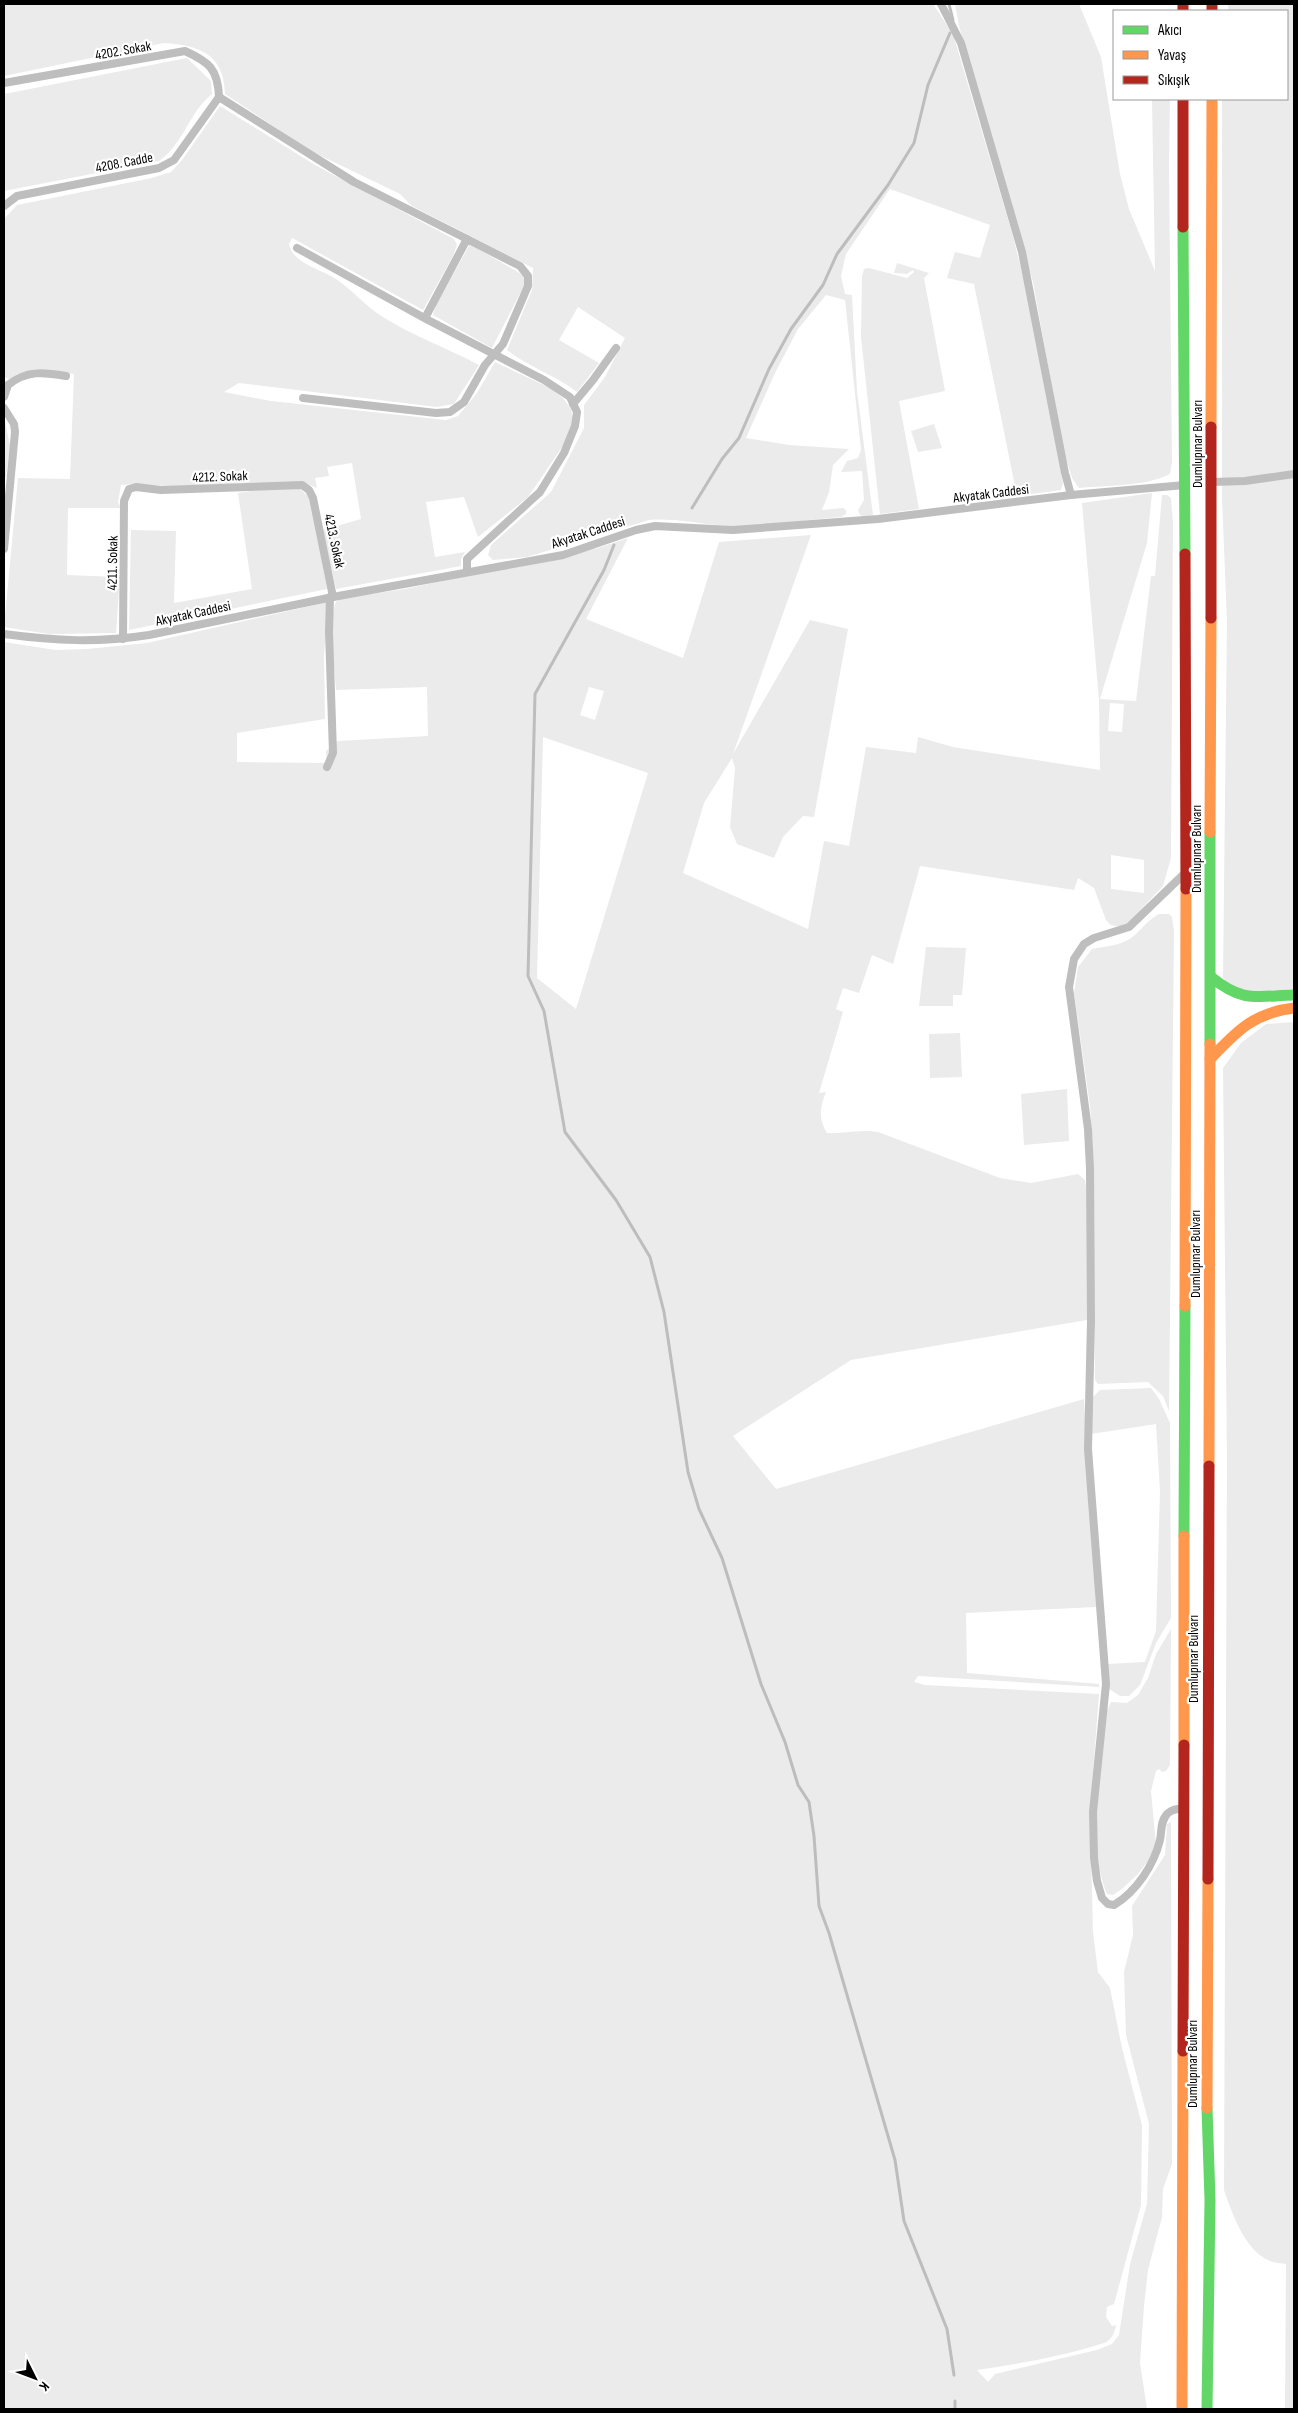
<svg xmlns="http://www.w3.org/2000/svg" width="1298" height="2413" viewBox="0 0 1298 2413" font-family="'Sofia Sans Condensed',sans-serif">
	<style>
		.green { fill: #ebebeb; fill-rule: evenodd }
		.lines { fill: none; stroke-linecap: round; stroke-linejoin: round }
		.stream { stroke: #bdbdbd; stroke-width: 3 }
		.street { stroke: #bebebe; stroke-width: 8 }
		.fast { stroke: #63d668; stroke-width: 11 }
		.slow { stroke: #ff974d; stroke-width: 11 }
		.jam { stroke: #b3261e; stroke-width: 11 }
		.labels { text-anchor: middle; stroke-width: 4.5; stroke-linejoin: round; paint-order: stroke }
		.street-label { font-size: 14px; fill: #000; stroke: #fff }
	</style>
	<rect width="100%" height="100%" fill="#fff"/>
	<g class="green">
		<path d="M4,4H933L953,34L1012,233L1029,299L1063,483L1061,490L1017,496L974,284L947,278L955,252L980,258L990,225L890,189L846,254L841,276L845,294L852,295L857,391L873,515L864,517L860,515L858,510L864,500L862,471L841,472L847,461L858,458L861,450L845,300L826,295L798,329L775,373L746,438L789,445L849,449L833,465L829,492L822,510L843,508L846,510V514L841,517C803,520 754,529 717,525C695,523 672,518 649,520L527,557L493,560L488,555L491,545L551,492L584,428V405L605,377L625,338L578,307L559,340L599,363L577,392C555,375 528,367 507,350L532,290L533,268L412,206L400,194L311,151L225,94C224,54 199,45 164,43L4,76Z"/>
		<path d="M955,4H1079L1101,57L1120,174L1129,209L1155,271L1152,99H1170L1169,163L1172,462L1170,474C1144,487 1108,485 1079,488L1072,478L1063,448L1033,282L959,26Z"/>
		<path d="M1228,4H1294V993C1264,995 1245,1004 1223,978L1227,622L1222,498V99H1287V11H1228Z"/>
		<path d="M187,58L211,81L212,94C189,112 183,145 159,161L4,191V94Z"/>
		<path d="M220,106L315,165L454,239L457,245L453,256L423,310L292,238L289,244C292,263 321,269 336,279C353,290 366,307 383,317C413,336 447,348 479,365L454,404L437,407L239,383L224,392L271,401L446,420L458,416L477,393L495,362L550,388L563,398L571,409L573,421L565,443L528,497L478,537L464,497L426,502L435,557L465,552L461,559V566L336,589L323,530L361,519L352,463L327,467L329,476L315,478L317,488L302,482L171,486L133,484L121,485L118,502L121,508H68L67,575L120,577L116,633L49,634L4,627L18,478L70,479L74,374L35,369L9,379L4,377V219L17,205L152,178L171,172L182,160Z"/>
		<path d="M470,244L523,275L526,282L492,348L433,315L436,305Z"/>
		<path d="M897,263L929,273L924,278L945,391L899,401L919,509L880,514L861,337L862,276L864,269L869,268L907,278L914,272L913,270L907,274L894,273Z"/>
		<path d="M4,416L10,446L6,477H4Z"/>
		<path d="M934,424L942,448L918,452L911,431Z"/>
		<path d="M280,487L299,488L311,499L327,589L129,630L131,530L176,531L174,603L252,589L238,493Z"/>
		<path d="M1152,493L1147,543L1100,699L1136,701L1151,576H1155L1162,495H1167L1171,498L1173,523L1171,858L1163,886L1128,923L1120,927L1111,925L1106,920L1094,888L1078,878L1074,890L920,866L893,964L872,955L859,993L843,988L836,1009L843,1012L819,1093L826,1092C820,1107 818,1119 827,1133C845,1134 861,1129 878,1132L1000,1178L1031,1183L1078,1174L1085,1180L1088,1202L1087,1320L851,1360L733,1436L776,1489L1084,1399L1096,1607L966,1613L967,1673L1099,1684V1687L918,1676L914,1682L925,1685L1099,1694L1090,1811L1093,1932L1098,1972L1110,1988L1122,2048L1142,2125L1141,2205L1114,2304L1107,2307L1106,2317L1112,2326L1116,2325C1115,2332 1111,2341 1104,2343C1064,2356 1019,2364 977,2370L988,2382L995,2374L1097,2350L1112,2344L1119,2335L1130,2264L1147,2204L1149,2124L1126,2035L1124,1972L1133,1935L1132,1906L1165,1855L1167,1824L1171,1822L1172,2164L1163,2189L1162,2217L1148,2270L1144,2306L1140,2363L1147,2409H4V642L56,650L87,649L147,643L328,602L324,656L325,719L237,733V762L327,763L326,751L338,741L428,736L427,687L336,690C335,669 326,614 338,599L405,589L598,548L628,538L586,619L683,658L719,542L811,535L733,754L810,620L848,629L814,817L803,816L783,837L774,858L737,844L730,827L735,768L732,758L704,803L683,873L808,929L824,841L849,846L866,747L916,753L918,737L953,747L1100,770L1099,700L1082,503ZM589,687L604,691L595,720L580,715ZM1110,703L1124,704L1122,732L1108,731ZM543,737L648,773L576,1009L537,978ZM1111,855L1144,860V893L1111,889Z"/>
		<path d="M1159,914H1169L1172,917L1174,931L1169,1411L1163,1396L1148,1382L1098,1384L1095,1380L1093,1146L1090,1106L1074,993L1078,967L1092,949C1106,946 1119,946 1131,938C1141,931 1146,921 1159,914Z"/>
		<path d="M926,947L966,948L962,995H953V1006H919Z"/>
		<path d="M1294,1022V2409H1285L1286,2264C1281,2263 1275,2263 1270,2261C1245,2251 1232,2213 1224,2190L1227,1458L1223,1068L1241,1043L1266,1024Z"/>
		<path d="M960,1033L962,1077L930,1078L929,1034Z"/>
		<path d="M1067,1089L1069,1141L1024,1145L1021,1094Z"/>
		<path d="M1151,1388L1159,1399L1170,1423L1171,1618L1156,1643L1140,1685L1129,1696H1120L1109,1689L1108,1664L1145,1662L1156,1631L1160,1491L1156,1424L1091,1434L1092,1398L1100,1390Z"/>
		<path d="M1171,1629L1170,1765L1166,1771L1162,1772L1159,1769L1156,1771L1151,1791L1156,1845L1151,1857L1138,1874L1123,1888L1113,1895L1107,1894C1086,1845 1101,1765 1106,1713L1111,1702L1127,1703L1138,1695L1148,1678L1156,1654Z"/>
	</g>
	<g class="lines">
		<g class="stream">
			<path d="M949,4L953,20"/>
			<path d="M692,508L722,459L739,438L769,369L791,329L823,285L837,254L888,185L914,143L928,85L950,33"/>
			<path d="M614,545L604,570L535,694L528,976L544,1011L565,1132L616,1200L650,1257L664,1312L688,1472L699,1509L722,1558L761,1684L785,1742L798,1785L809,1802L814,1836L819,1906L829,1933L895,2160L904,2221L947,2329L954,2375"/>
			<path d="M955,2409V2401"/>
		</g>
		<g class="street">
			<path d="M941,4L961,43L1022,252L1065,473L1071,495"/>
			<path d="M4,83L185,51C209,62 218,69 219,97"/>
			<path d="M219,97L354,182L467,239"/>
			<path d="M4,206L17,196L159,168L174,160L219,97"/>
			<path d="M297,248L428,320L544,380L570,397L577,412L575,426L564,453L540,492L467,559V572"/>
			<path d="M4,397L8,385C27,370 43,372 66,376"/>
			<path d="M303,398L436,413L450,412L464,402L485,365L503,344L528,286V276L520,266L467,239L425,318"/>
			<path d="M573,404L593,380L616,348"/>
			<path d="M4,408L14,424L15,432L4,549"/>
			<path d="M1212,482L1245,481L1294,474"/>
			<path d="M4,634C56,641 97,643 149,635L333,597L563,555L636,530L655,526L733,530L878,519L1071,495L1185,485"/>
			<path d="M123,639L124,501L129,489L136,487L161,490L302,485L309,490L313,498L333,597"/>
			<path d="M327,767L333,753L329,632L330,597"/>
			<path d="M1184,1808C1178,1809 1171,1809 1167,1814C1160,1822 1162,1831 1160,1840C1154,1865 1136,1892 1114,1905L1108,1904L1102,1898L1097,1881L1094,1858L1093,1812L1106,1684L1088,1449L1091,1321L1090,1169L1088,1129L1069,987L1074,959L1084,944L1094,938L1129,927L1185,873"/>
		</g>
		<g class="fast">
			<path d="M1183,227L1185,554"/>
			<path d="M1211,977C1243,1003 1256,996 1294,995"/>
			<path d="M1210,1044V832"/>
			<path d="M1184,1536L1185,1306"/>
			<path d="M1207,2409L1210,2200L1207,2108"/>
		</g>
		<g class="slow">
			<path d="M1211,427L1212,99"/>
			<path d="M1210,832L1211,618"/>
			<path d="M1210,1059C1237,1031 1253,1013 1294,1008"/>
			<path d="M1185,1306L1186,889"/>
			<path d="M1209,1466L1210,1044"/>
			<path d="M1184,1745V1536"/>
			<path d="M1207,2108L1208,1879"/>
			<path d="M1182,2409L1183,2051"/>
		</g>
		<g class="jam">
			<path d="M1183,4V11"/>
			<path d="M1212,4V11"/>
			<path d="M1183,99V227"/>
			<path d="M1185,554L1186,889"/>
			<path d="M1211,618V427"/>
			<path d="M1208,1879L1209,1466"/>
			<path d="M1183,2051L1184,1745"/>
		</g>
	</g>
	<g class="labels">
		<g class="street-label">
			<text transform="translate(123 50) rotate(-10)" y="5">4202. Sokak</text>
			<text transform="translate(124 162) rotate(-11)" y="5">4208. Cadde</text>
			<text transform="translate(1197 444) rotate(-90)" y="5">Dumlupınar Bulvarı</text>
			<text transform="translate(220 476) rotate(-2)" y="5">4212. Sokak</text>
			<text transform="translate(991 493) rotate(-7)" y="5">Akyatak Caddesi</text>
			<text transform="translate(588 532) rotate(-18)" y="5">Akyatak Caddesi</text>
			<text transform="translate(335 541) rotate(78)" y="5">4213. Sokak</text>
			<text transform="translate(112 563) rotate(-89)" y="5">4211. Sokak</text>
			<text transform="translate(193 613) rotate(-12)" y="5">Akyatak Caddesi</text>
			<text transform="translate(1196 849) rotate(-90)" y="5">Dumlupınar Bulvarı</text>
			<text transform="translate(1195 1254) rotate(-90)" y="5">Dumlupınar Bulvarı</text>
			<text transform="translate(1193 1659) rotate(-90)" y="5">Dumlupınar Bulvarı</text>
			<text transform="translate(1192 2064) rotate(-90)" y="5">Dumlupınar Bulvarı</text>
		</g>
	</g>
	<rect width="1298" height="2413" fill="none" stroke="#000000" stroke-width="10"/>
	<rect x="1113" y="10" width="175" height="90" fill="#ffffff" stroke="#999999"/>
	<rect x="1123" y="26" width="25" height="8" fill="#63d668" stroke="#999999"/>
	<text x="1158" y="35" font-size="15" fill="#000000">Akıcı</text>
	<rect x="1123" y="51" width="25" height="8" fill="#ff974d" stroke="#999999"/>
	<text x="1158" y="60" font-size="15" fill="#000000">Yavaş</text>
	<rect x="1123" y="76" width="25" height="8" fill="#b3261e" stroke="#999999"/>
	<text x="1158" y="85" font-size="15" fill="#000000">Sıkışık</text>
	<g transform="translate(35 2378) rotate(132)" stroke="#ffffff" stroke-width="4" paint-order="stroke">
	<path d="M0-4L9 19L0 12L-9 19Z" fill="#000000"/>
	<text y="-8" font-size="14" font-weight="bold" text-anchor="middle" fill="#000000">K</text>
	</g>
</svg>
